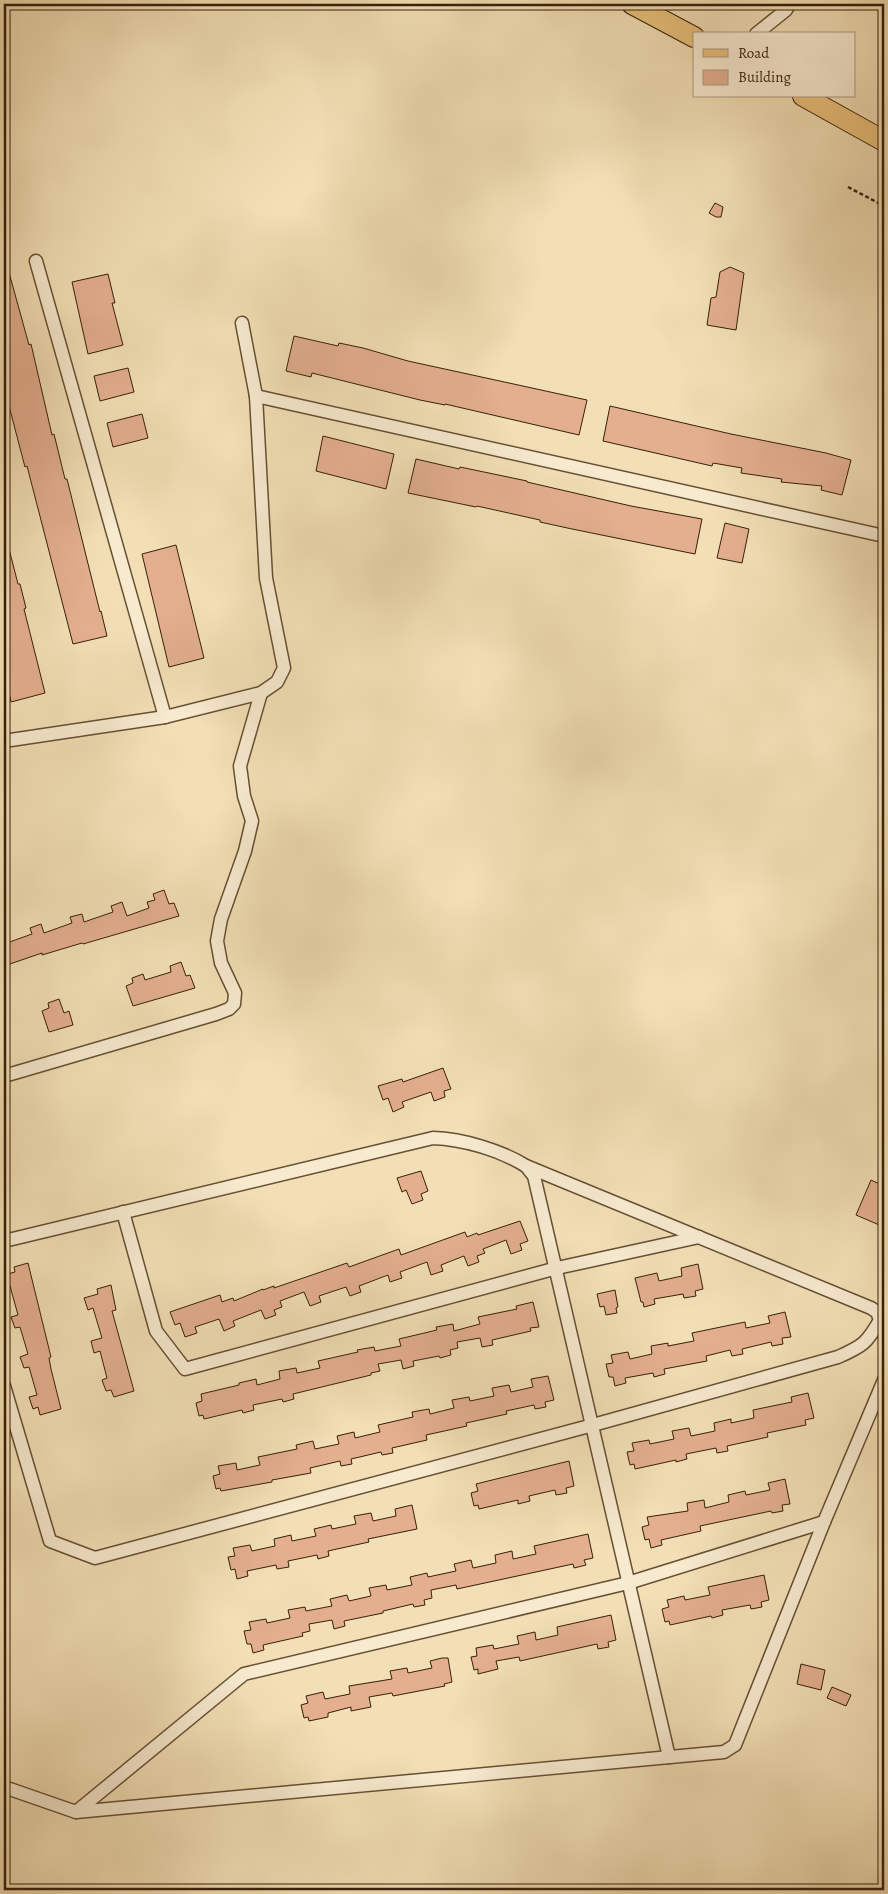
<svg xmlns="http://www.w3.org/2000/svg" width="888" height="1894" viewBox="0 0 888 1894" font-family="Alegreya,serif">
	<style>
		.building { fill: #e3af8f; stroke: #381f08 }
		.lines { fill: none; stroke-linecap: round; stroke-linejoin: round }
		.street-casing { stroke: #664f33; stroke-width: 15 }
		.primary-casing { stroke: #381f08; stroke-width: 22 }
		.path { stroke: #381f08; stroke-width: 2.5; stroke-dasharray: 4 2.5; stroke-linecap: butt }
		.street { stroke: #f7eacf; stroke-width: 12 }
		.primary { stroke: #e9c07a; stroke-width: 20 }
	</style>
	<rect width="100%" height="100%" fill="#f2dfb5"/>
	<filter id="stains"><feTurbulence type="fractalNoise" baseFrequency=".004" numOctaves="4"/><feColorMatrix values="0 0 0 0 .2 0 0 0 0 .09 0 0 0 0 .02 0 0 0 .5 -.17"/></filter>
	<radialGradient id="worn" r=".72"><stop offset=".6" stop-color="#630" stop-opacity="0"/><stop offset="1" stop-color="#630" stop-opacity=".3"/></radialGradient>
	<g class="building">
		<path d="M715,203L723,207L721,217H716L709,213Z"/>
		<path d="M730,267L744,273L736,330L707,325L711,298L716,297L720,272Z"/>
		<path d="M4,269H8L29,345L31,344L52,435L54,434L65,479H67L100,612L101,611L107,636L73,644L27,466L25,467L4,387Z"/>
		<path d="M108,274L115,303H112L123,345L88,354L72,282Z"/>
		<path d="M294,336L338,346L339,343L363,348L408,361L587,400L579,435L445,404V405L420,400L312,373L311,377L286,371Z"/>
		<path d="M128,368L134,392L100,401L94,376Z"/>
		<path d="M610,406L731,434L826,453L851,460L842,495L821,490L822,486L781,482L782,479L741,473L742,468L713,463L712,466L603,441Z"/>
		<path d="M142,414L148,438L113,447L107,423Z"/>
		<path d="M323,436L394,454L386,489L316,471Z"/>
		<path d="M416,459L459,469L460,467L527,481V482L631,506L702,519L695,554L572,529L540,522V520L477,506L476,507L408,493Z"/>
		<path d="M725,523L749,529L742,563L717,558Z"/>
		<path d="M4,545H8L18,584H20L26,608L24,609L45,693L11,702L4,672Z"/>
		<path d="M176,545L204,658L169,667L142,554Z"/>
		<path d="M164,890L169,904L174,903L179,916L83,944L82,943L42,955V953L4,966V944L32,934L30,928L41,924L44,933L72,923L70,917L82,914L84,922L113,912L111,906L122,902L127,916L149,908L147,902L155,900L153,894Z"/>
		<path d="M181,962L186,976L190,975L195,988L133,1006L126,986L133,983L132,978L143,974L145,980L171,972L170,966Z"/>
		<path d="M59,999L64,1013L69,1011L73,1025L49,1032L42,1011L49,1008L48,1003Z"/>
		<path d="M443,1068L451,1089L444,1091L445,1097L434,1101L431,1092L402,1102L404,1107L393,1112L388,1098L383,1100L378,1086L402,1079L403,1082Z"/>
		<path d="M421,1171L428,1191L421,1194L423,1200L412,1204L406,1190L402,1192L397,1178Z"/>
		<path d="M871,1180L884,1186V1227L856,1215Z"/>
		<path d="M520,1221L528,1241L520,1244L522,1250L511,1254L506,1240L483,1249L485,1253L477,1256L479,1262L468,1266L464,1256L441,1265L443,1271L431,1275L427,1262L400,1272L402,1278L390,1282L388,1275L359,1286L361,1292L350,1296L346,1287L319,1296L321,1302L310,1306L304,1292L280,1301L282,1307L274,1310L276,1315L265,1319L261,1310L233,1321L235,1326L224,1331L219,1319L195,1327L197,1333L185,1337L180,1323L175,1325L170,1312L220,1295L222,1302L233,1298L234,1301L263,1289V1290L274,1286V1288L347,1263L349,1267L399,1249L401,1255L465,1232L467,1237L477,1233L478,1235Z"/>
		<path d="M28,1263L51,1357L49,1358L51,1369L61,1409L40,1415L38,1407L33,1409L29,1397L37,1395L29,1367L24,1368L20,1357L28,1354L20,1327L15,1328L11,1317L18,1315L10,1286L4,1288V1275L15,1272L14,1267Z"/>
		<path d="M698,1264L703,1289L695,1291L696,1296L684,1298L683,1294L654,1299L655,1304L644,1307L643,1302H641L635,1278L657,1273L659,1281L682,1276L681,1268Z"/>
		<path d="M111,1285L116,1310L112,1311L134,1391L114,1397L111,1390L106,1391L102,1380L107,1378L100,1351L94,1353L91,1341L102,1338L93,1308L88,1310L84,1298L98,1294L97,1289Z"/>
		<path d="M615,1290L618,1307L616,1308L617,1313L606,1315L604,1306L600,1307L597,1294Z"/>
		<path d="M533,1302L539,1327L530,1328L531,1331L492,1340L493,1345L482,1347L480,1338L457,1342L458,1348L450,1350L451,1355L440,1358L439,1356L413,1361L414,1366L403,1369L401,1360L378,1364L380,1371L371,1373V1375L293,1394L294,1399L283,1402L282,1399L253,1405L254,1410L243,1413L242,1410L204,1419L203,1415L199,1416L196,1403L202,1401L201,1394L239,1385V1383L256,1379L257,1385L280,1379L279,1371L296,1368L297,1373L320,1368L318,1361L358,1352L357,1350L374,1347L375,1351L401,1346L399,1339L437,1330L436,1327L453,1324L454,1331L480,1324L478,1317L517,1309L516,1306Z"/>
		<path d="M785,1312L791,1337L782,1338L783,1344L772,1346L771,1342L742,1349L743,1354L732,1356L730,1350L706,1356L707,1361L664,1369L665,1374L654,1377L653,1373L625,1378L626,1383L615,1386L613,1377H609L606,1364L613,1363L611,1355L628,1352L630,1359L652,1354L651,1346L668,1343V1346L694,1341L692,1333L745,1322L746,1328L770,1323L768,1316Z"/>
		<path d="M548,1376L554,1400L545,1402L546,1407L535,1409L534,1405L506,1411L507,1414L466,1423L467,1426L426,1435L427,1440L392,1448L393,1453L382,1455L381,1452L351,1459L352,1464L341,1466L340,1461L310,1468L311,1473L272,1480V1482L221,1491L220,1488L216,1489L213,1476L220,1474L218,1466L236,1463L237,1470L260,1465L258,1457L297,1449L296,1445L313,1441L315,1449L339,1444L337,1436L354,1432L355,1438L380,1432L378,1425L413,1417L412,1412L429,1409L430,1414L454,1408L452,1400L469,1397L470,1401L494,1396L492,1388L509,1385L511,1392L533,1387L531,1379Z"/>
		<path d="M808,1393L814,1418L805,1420L806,1425L767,1433L768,1437L727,1446L728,1451L717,1453L716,1448L686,1454L687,1459L676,1462V1460L635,1469L634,1464L630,1465L627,1452L634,1451L632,1443L649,1440L650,1444L674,1439L672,1431L689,1428L691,1436L715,1431L714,1423L731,1419V1423L754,1418L753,1410L792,1402L791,1397Z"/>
		<path d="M569,1461L574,1486L566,1488L567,1493L556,1495L555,1490L529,1496L530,1501L518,1504V1500L479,1509L478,1505L474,1506L471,1493L478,1491L476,1484Z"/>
		<path d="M785,1479L790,1504L782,1505L783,1511L772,1513L771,1511L700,1526L701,1531L661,1540L662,1545L651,1548L649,1539L645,1540L642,1527L649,1525L647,1517L688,1511L687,1503L704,1500L705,1508L729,1502L728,1495L745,1491L746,1495L770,1490L768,1483Z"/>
		<path d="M412,1505L417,1529L368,1539L369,1542L328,1551L329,1556L318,1559L317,1555L288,1561L289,1567L277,1569L276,1565L247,1571L248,1576L237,1579L235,1569L231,1570L228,1557L235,1556L233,1548L250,1545L252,1551L275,1546L274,1539L291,1535L292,1541L316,1536L314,1529L331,1525L332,1529L356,1524L354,1516L371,1513L373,1521L396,1516L395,1509Z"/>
		<path d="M588,1534L593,1558L584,1560L586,1565L574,1568L573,1564L457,1589L456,1585L431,1590L432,1598L424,1600L425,1605L414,1607L413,1604L383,1611V1613L344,1621L345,1626L334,1629L332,1620L309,1624L310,1631L302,1633L303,1636L263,1645L264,1650L253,1653L251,1644H247L244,1631L251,1630L249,1622L266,1619L267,1623L290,1618L288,1610L305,1607L306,1611L332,1606L330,1599L347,1595L349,1601L371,1596L369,1588L386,1585L387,1590L412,1585L410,1577L427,1573L428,1577L456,1571L454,1564L471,1560L473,1568L496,1563L495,1555L512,1551L513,1559L536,1554L534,1546Z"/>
		<path d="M764,1575L769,1600L761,1602L762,1607L751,1609L750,1605L722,1610L723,1615L712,1618L711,1616L670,1625L669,1621L665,1622L662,1609L669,1607L667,1600L684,1596L685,1600L710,1595L708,1587Z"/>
		<path d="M611,1615L616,1640L608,1642L609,1647L598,1649L597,1644L520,1661L519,1657L496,1661L498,1669L478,1674V1669L474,1670L471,1657L477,1656L476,1648L493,1645L494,1649L519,1644L517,1636L535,1632L536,1640L558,1635L557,1627Z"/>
		<path d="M442,1658H448L452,1682L444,1684L445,1686L393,1696L392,1693L369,1697L371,1707L351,1711V1707L328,1713V1717L309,1721L308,1717L304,1718L301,1705L308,1703L306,1696L323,1692L325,1699L350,1694L349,1686L392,1679L390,1671L407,1668L408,1673L432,1668L430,1661Z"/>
		<path d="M801,1664L825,1670L821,1690L797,1684Z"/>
		<path d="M832,1687L851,1695L846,1706L827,1698Z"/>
	</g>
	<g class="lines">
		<defs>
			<g id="street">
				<path d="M756,34L786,10L789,4"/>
				<path d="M36,261L165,717"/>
				<path d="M256,396L884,536"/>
				<path d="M4,741L165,717L261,693L277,682L284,668L266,578L256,396L242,323"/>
				<path d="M4,1076L216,1014L229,1009L234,1004L235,993L221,963L217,941L221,919L245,851L252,821L244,796L240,766L261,693"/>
				<path d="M526,1166L534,1176L669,1757"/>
				<path d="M123,1212L156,1331L185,1369L557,1268L699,1237"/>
				<path d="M4,1241L433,1138C463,1139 500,1150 526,1166L871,1308L877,1312L880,1320C867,1343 863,1346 838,1357L593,1425L95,1558L50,1541L4,1386"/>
				<path d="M4,1787L76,1812L724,1752L735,1745L824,1522L884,1380"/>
				<path d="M76,1812L244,1674L628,1583L824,1522"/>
			</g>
			<g id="primary">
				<path d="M632,4L694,37"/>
				<path d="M803,96L884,141"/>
			</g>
		</defs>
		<use href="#street" class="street-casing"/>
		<use href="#primary" class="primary-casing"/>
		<path class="path" d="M848,187L884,206"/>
		<use href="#street" class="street"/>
		<use href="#primary" class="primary"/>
	</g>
	<rect width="888" height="1894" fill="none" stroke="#f2dfb5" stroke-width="20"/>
	<rect x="5" y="5" width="878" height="1884" fill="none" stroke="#381f08" stroke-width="2.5"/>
	<rect x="10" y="10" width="868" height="1874" fill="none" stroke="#381f08"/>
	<rect x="693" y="32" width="162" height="65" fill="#f7eacf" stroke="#ab997f"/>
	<rect x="703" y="49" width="25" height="8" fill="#e9c07a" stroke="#ab997f"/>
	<text x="738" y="58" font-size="15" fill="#381f08">Road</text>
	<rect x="703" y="70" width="25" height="15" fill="#e3af8f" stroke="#ab997f"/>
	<text x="738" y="82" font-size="15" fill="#381f08">Building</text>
	<rect width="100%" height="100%" filter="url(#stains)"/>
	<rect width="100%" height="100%" fill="url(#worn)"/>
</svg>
